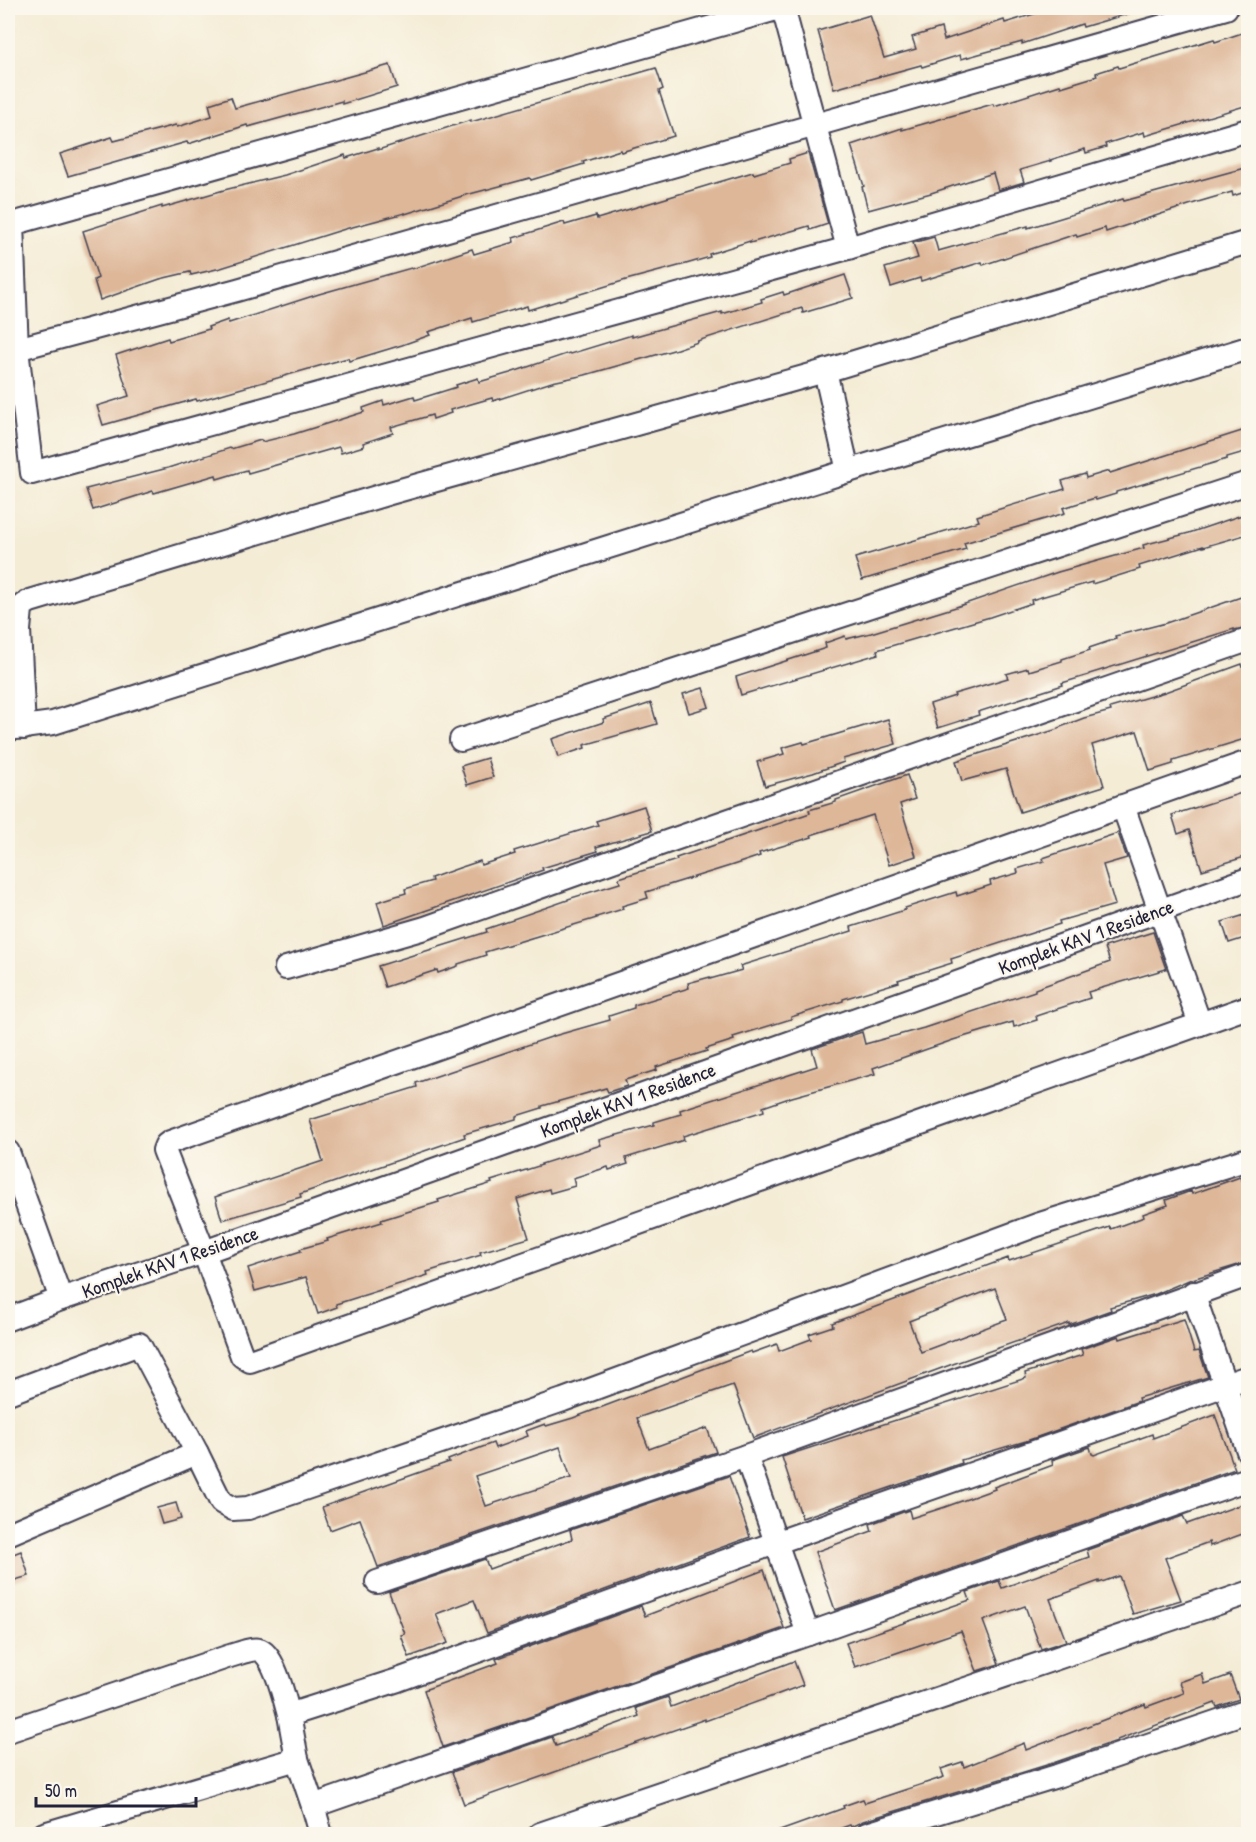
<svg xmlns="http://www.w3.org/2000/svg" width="1256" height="1842" viewBox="0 0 1256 1842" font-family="'Patrick Hand',sans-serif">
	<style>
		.building { fill: #deb799; fill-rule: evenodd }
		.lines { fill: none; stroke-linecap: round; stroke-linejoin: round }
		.minor-casing { stroke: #424052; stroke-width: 26 }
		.minor { stroke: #fff; stroke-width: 22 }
		.labels { text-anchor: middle; stroke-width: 4.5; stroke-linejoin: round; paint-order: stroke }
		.street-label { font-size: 20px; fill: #22223b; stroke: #fbf7ec }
	</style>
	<rect width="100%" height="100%" fill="#fbf7ec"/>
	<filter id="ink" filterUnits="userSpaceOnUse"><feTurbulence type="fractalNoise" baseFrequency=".0167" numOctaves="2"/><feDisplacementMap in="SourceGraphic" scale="12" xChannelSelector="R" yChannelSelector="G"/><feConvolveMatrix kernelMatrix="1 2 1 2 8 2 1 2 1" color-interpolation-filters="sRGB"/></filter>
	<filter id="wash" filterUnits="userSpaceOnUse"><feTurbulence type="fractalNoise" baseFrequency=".008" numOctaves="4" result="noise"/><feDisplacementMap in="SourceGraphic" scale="24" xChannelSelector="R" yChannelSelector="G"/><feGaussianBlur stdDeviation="1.35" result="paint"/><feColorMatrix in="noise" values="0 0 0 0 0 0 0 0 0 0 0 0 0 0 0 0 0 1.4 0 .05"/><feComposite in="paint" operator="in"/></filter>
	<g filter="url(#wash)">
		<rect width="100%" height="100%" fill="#f4ecd5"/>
		<g id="blocks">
			<g class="building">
				<path d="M1044,8H1133L1134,12L1083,27L1082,24L1022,44V42L961,59L960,55L922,67L921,65L834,89L818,31L870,15L884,58L916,49L912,37L941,28L944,40L1004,20L1005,23L1044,11Z"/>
				<path d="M1245,32L1248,44V105L1145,136L1144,132L1105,144L1106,147L1086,153L1085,149L1050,160L1051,161L1020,170L1024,182L998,190L993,173L931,193L868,210L862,187L864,186L851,145L902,128V130L993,104L994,106L1060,85L1061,87L1097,76L1096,73L1118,66L1119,68L1214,39L1215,42Z"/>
				<path d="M390,65L397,87L342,104V101L248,127L247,125L188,144L187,142L68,176L60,154L112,137L114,141L176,125L177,127L212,116L209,104L231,97L235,108Z"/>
				<path d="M656,68L663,89L659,91L674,136L621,152L620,150L583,162L584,164L531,180L530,178L466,195L405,214V213L345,229L221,268L191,275L190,272L160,279L100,300L94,280L98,278L83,231L162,206V208L224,190L285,175L345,155L346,158L378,148V150L471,120V122Z"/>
				<path d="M808,153L828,224L810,230L809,226L750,243V241L709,254L710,257L686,264L626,280L528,310L527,306L473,322L472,318L428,332L430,335L402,345L349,361L348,358L319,366L197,401L196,399L103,425L97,406L129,396L116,355L168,338L169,341L209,329L208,327L228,320L229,323L319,294L411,268L412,269L472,249L474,254L514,242L513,238L564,222L565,225L596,216L597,219L719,182L753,172L754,174L790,163L789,159Z"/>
				<path d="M1248,167V191L1233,196L1232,192L1198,202L1106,232L1105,228L1077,237L1076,234L983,265L982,262L921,281L920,278L891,287L885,268L918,258L913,243L934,237L938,251L1028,226V228L1123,199L1124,201Z"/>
				<path d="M845,275L853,298L803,313L802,308L697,341L698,342L677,349L585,375L552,382L493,401L492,398L450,410L451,413L433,419L432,415L391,427L393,433L363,443L364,446L341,453L339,447L248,473L247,470L217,479L216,475L154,493L153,491L93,510L86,489L168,468L230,448L231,449L261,440L262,442L294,434L364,412L363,408L383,401L384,405L414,396L415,400L457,387L456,385L478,378L479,382L510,373L569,353L570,354L632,335V337L722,312V314L762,302L761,299L783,292L784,295Z"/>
				<path d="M1248,429V451L1227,457V459L1116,492V494L1096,500L1095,498L1063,508L1065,513L964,543L966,549L862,580L855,558L979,521L977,516L1065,489L1062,481L1085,474L1086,478L1109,471L1110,473Z"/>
				<path d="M1242,515L1248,534L1203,547V546L1139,566L1140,569L1092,584V582L1031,600L1032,603L990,617L877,650L878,654L741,695L736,677L826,648L825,643L845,636L846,639L871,633L956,607L1058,572L1144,548L1143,545L1189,533Z"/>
				<path d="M1244,596L1248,609V627L1234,630V629L1089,674V675L1062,683L1063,685L978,712L979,715L938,728L930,704L955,696L954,694L1008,678L1006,674L1028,668L1029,671L1062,661V659L1090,650L1089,648L1116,639L1115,636L1166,623Z"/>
				<path d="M1242,664L1248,684V738L1173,761V764L1150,771L1137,731L1092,745L1104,786L1020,812L1006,769L962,781L956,761L1058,729V728L1084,718L1111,711L1110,708L1165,692Z"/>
				<path d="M703,688L709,707L689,713L683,694Z"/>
				<path d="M651,703L657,724L584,745L585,748L558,757L552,739L604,722L603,719Z"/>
				<path d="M888,719L896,744L843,759L844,762L813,773L765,786L757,762L784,754L782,748L803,742L804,744Z"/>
				<path d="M487,758L493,777L467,785L461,766Z"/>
				<path d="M907,775L915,799L900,804L916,856L889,865L873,815L811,835L812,837L759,853L760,856L733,865L646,892L648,898L622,906L623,909L596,917L597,918L485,952L486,955L458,964V966L438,973L437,970L385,987L378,966L487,932L486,929L513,920V919L568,900V899L620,883L619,878L677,860L676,858L810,813L809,810L836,802V800Z"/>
				<path d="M1248,791V856L1202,870L1189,830L1178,834L1172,815Z"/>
				<path d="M644,806L652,831L596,847L598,851L542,868L543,870L384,925L377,902L406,893L405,889L432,881L431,878L459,868L480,861L481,865L515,854L514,851L598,825L596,821Z"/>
				<path d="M1118,833L1127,858L1103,865L1115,905L1059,921L1060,924L951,959L952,963L898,980L899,982L843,999V1001L791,1017V1019L733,1037L734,1040L706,1049L707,1051L656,1067L657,1070L625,1080L627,1086L608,1092L606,1088L542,1106V1108L516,1116V1119L464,1134L465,1137L300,1194L301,1197L222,1220L215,1197L323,1161L310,1120L417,1087L416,1083L554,1036L610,1020L609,1016L634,1008V1005L689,988L688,983L710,977V979L742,970L740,966L852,931L851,927L905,910V908L956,892L957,896L991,885L990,881L1018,873L1017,869L1044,861L1043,858Z"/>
				<path d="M1245,915L1248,925V937L1229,943L1222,922Z"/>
				<path d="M1153,932L1166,969L1088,992L1090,998L1036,1016L1037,1020L1014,1027L1013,1022L953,1040L873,1068L875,1074L792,1097L763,1107L764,1111L683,1136L684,1140L626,1158L628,1164L609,1170L608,1167L573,1178L575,1186L550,1193L549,1189L517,1199L529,1238L480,1252L481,1255L427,1272L428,1275L336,1304L337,1307L318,1314L306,1277L255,1291L248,1268L301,1251L300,1249L328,1241L327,1239L382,1222L381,1220L439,1202L438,1200L492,1183L491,1181L542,1165L541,1164L601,1145L599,1140L654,1125V1122L681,1114L680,1110L817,1066L812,1049L844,1038L862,1032L865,1044L924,1028L1035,991V989L1110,962L1105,947Z"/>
				<path d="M1240,1177L1241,1180L1248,1178V1262L1189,1280L1156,1294L1110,1307L1111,1310L1069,1325V1323L950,1365L753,1438L733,1385L686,1401L637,1418L649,1449L707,1428L716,1452L378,1567L360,1519L330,1530L322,1507L449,1462L448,1460L493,1443L495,1448L528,1436L526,1431L545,1424L546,1426L573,1418L751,1351L752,1353L777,1344L779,1351L811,1339L809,1334L833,1326L832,1323L1008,1258L1009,1261L1110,1227L1111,1229L1144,1217L1143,1214L1168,1205L1166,1200L1191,1191L1192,1194ZM995,1288L1007,1319L1001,1321V1322L921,1352L909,1321ZM560,1447L571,1478L486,1506L475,1476Z"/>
				<path d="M1184,1319L1194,1352L1199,1351L1208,1377L1138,1398L1139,1401L1026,1441L961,1460L962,1463L802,1518L782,1457L1026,1378L1025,1373L1083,1355L1081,1349L1119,1336L1120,1339Z"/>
				<path d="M1215,1415L1235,1469L835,1610L815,1552L872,1531L870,1524L909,1510L911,1518L945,1507L995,1489L994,1487L1053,1465L1052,1460L1090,1447L1092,1454L1094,1455L1152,1434L1153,1438Z"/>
				<path d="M729,1476L750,1537L487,1633L474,1600L436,1614L448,1643L409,1657L401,1635L405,1634L389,1592L485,1559L489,1569L572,1539L570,1530Z"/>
				<path d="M1248,1502V1532L1210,1546L1209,1542L1165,1558L1181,1600L1133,1614L1119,1576L1099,1583V1581L1050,1599L1066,1641L1041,1649L1025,1606L983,1621L999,1664L977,1671L961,1631L855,1667L846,1643L970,1600L967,1592L999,1581L1002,1588L1089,1557L1087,1550L1183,1516L1187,1524Z"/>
				<path d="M176,1503L181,1519L162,1524L157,1508Z"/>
				<path d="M21,1551L29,1576L8,1582V1556Z"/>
				<path d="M764,1570L784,1628L443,1747L424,1690L498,1663L496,1659L641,1606L645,1616Z"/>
				<path d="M794,1661L803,1685L705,1721V1719L464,1804L452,1772L552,1737L556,1746L639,1716L636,1708L668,1697L671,1707Z"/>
				<path d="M1202,1674L1205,1684L1230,1675L1239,1699L1217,1707L1215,1703L1117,1740V1741L1053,1763L863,1821L851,1827L850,1825L825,1834H777V1832L844,1808L843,1806L863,1799L865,1803L944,1777L941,1769L962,1762L964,1767L1024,1743L1026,1750L1124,1712L1145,1704L1146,1707L1184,1693L1180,1682Z"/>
			</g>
		</g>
	</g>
	<g filter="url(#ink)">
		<use href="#blocks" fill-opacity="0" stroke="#424052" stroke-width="1.5"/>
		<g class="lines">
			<defs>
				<g id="minor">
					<path d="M780,8L12,224L17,349L32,473L848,248L1248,130"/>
					<path d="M783,8L848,248"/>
					<path d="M17,349L237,290L1226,8"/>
					<path d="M825,371L848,471"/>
					<path d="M24,728L19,630L21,609L23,605L30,601L390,493L825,371L1248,242"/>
					<path d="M8,729L53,723L848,471L1248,348"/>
					<path d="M461,740L1248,483"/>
					<path d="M1248,762L170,1142L166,1145L164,1150L204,1252L242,1356L250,1361L1248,1007"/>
					<path d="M1123,806L1200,1024"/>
					<path d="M286,968L425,928L669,841L1248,640"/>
					<path d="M8,1152L61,1299"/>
					<path d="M1193,1293L1248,1451"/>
					<path d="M8,1319L61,1299L204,1252L1248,879"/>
					<path d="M8,1393L139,1344L197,1453"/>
					<path d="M746,1456L808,1634"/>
					<path d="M8,1534L197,1453L221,1502L233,1509L248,1508L563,1400L1037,1225L1248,1159"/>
					<path d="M377,1582L746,1456L1248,1275"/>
					<path d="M8,1731L230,1656C238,1654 251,1648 259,1650C274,1653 285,1701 289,1715"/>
					<path d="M313,1806L297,1759L289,1715L398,1680L775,1543L1248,1377"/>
					<path d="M44,1834L297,1759"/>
					<path d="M321,1834L313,1806L808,1634L1248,1479"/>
					<path d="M540,1834L1248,1593"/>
					<path d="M867,1834L1057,1776L1248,1711"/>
				</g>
			</defs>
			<use href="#minor" class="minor-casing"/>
			<use href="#minor" class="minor"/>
		</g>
	</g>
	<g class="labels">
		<g class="street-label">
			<text transform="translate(1086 937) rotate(-20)" y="7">Komplek KAV 1 Residence</text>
			<text transform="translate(628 1100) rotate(-20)" y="7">Komplek KAV 1 Residence</text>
			<text transform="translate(170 1262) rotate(-19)" y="7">Komplek KAV 1 Residence</text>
		</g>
	</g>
	<rect width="1256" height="1842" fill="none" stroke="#fbf7ec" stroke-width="30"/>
	<path d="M36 1797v9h160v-9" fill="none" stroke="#22223b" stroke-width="3"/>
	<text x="45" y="1797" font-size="18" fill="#22223b" stroke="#fbf7ec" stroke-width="4.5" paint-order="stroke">50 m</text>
</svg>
